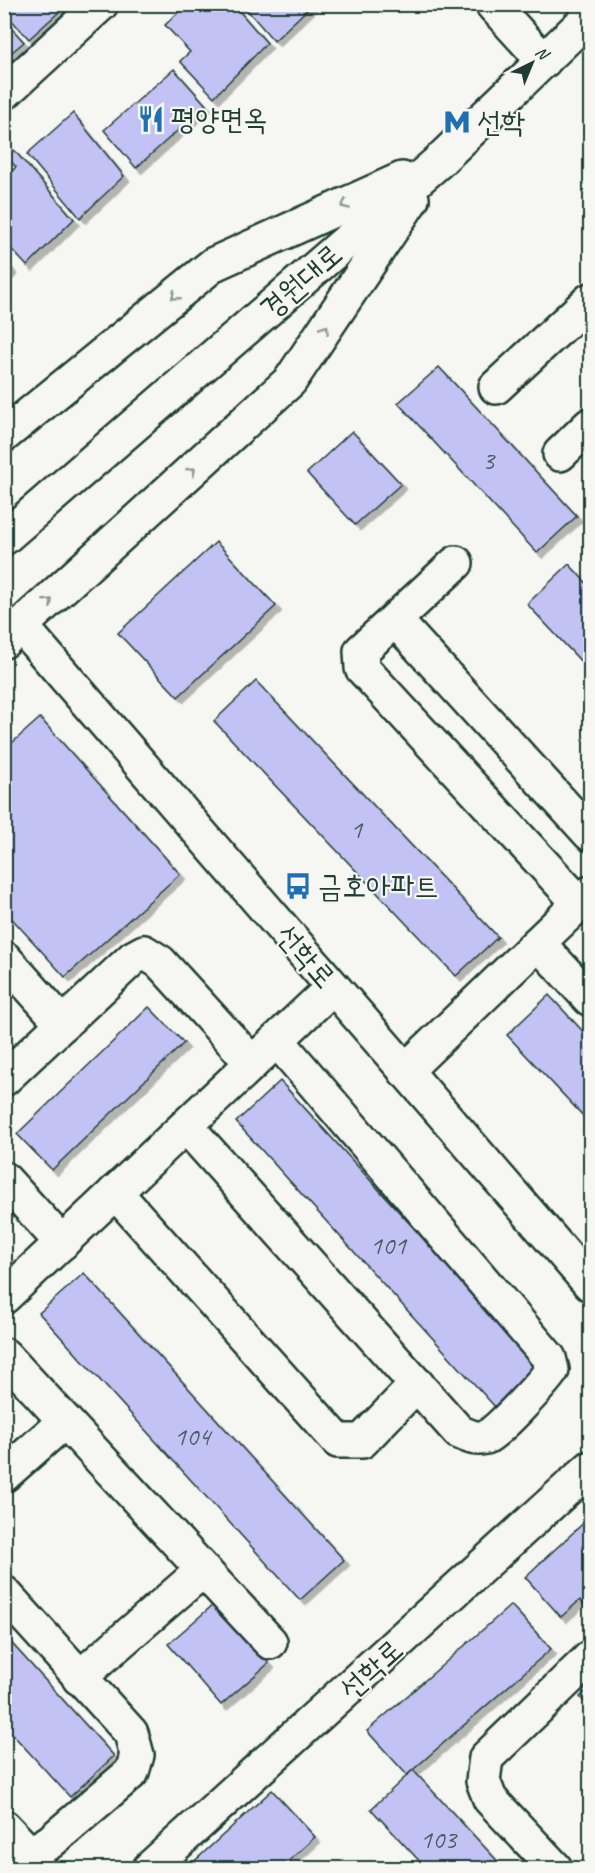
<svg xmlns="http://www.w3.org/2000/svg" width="595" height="1873" viewBox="0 0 595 1873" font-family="Caveat,'Poor Story',sans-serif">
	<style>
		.building { fill: #c2c2f4; stroke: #1f3d34; stroke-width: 1.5; filter: url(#shadow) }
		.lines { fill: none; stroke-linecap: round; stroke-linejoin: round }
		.minor-casing { stroke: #1f3d34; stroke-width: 38 }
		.major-casing { stroke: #1f3d34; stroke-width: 38 }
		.minor { stroke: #f6f6f2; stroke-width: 33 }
		.major { stroke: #f6f6f2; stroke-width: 33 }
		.oneway { stroke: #8a9a93 }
		.labels { text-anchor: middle; stroke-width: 4.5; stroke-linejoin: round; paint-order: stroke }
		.number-label { font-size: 27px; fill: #485e64 }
		.poi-label { font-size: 30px; fill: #1f3d34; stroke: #f6f6f2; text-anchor: start }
		.street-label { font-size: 30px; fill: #1f3d34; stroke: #f6f6f2 }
	</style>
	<defs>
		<filter id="shadow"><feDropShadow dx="5.5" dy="5.5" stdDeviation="0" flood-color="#0004"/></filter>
	</defs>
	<rect width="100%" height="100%" fill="#f6f6f2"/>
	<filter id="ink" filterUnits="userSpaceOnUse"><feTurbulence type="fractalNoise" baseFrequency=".0167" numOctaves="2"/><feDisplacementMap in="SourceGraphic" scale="12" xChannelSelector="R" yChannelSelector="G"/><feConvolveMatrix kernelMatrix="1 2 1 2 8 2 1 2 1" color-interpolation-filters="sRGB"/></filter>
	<g filter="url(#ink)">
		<g class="building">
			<path d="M4,4H68L29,39L4,12Z"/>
			<path d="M187,4H233L267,43L214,97L180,61L190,52L165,25Z"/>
			<path d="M242,4H313L274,41Z"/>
			<path d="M4,20L24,42L4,59Z"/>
			<path d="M174,69L206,105L136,168L104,130Z"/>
			<path d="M73,113L124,176L80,218L27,154Z"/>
			<path d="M14,150L74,219L27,266L4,241V179L16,167L7,157Z"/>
			<path d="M4,260L12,269L4,277Z"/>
			<path d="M439,367L577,516L537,553L398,403Z"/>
			<path d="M352,431L401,484L355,525L307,473Z"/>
			<path d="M216,542L276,606L178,697L118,633Z"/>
			<path d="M569,564L590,587V671L527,604Z"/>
			<path d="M256,681L498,937L456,976L214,721Z"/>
			<path d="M40,718L180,874L65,977L4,910V750Z"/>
			<path d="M549,995L590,1039V1123L507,1035Z"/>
			<path d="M149,1007L184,1043L52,1170L17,1134Z"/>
			<path d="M280,1081L541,1368L497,1409L236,1122Z"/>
			<path d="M84,1273L344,1560L300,1600L39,1313Z"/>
			<path d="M590,1517V1612L580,1600L561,1617L525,1577Z"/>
			<path d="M214,1604L269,1663L221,1705L168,1644Z"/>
			<path d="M511,1605L551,1649L407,1775L367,1731Z"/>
			<path d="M4,1635L114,1756L70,1797L4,1725Z"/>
			<path d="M590,1687V1709L580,1697Z"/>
			<path d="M413,1770L504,1868H426L371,1809Z"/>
			<path d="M272,1790L315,1837L281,1868H187Z"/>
		</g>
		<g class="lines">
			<defs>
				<g id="minor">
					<path d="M492,4L544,61"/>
					<path d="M4,93L101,4"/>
					<path d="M496,387L590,300"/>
					<path d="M560,454L590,425"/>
					<path d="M456,563L361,651L362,668L580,904"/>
					<path d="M395,620L590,834"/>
					<path d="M22,627L590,1284"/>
					<path d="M538,943L590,999"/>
					<path d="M4,958L63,1024"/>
					<path d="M405,1071L590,893"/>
					<path d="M4,1079L133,958L144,952L160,962L252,1063"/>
					<path d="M186,1126L459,1432C469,1436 475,1440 486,1437C497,1433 544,1382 552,1370L549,1358L277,1040"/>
					<path d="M4,1179L62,1243"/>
					<path d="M115,1192L338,1441H362L417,1384"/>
					<path d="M4,1297L333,987"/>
					<path d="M4,1355L270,1642"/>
					<path d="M4,1475L65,1421"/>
					<path d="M4,1593L131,1733L137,1755L132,1772L50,1842L38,1849L26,1850L4,1827"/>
					<path d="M79,1678L203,1570"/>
					<path d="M150,1868L590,1468"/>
					<path d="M555,1868L490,1799L483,1781L486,1758L590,1658"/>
				</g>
				<g id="major">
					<path d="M4,435L214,264L402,179"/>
					<path d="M4,538L437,163L590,16"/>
					<path d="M4,641L290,381L412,199"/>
				</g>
			</defs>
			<use href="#minor" class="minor-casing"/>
			<use href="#major" class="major-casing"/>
			<use href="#minor" class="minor"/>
			<use href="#major" class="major"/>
		</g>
		<defs><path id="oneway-chevron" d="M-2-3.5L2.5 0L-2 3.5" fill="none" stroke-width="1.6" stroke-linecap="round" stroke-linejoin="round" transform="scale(1.5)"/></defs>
		<g class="oneway">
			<use href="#oneway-chevron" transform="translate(345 205) rotate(156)"/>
			<use href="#oneway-chevron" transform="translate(175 296) rotate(141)"/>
			<use href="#oneway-chevron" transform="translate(325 329) rotate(-56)"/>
			<use href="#oneway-chevron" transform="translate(192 471) rotate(-43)"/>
			<use href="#oneway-chevron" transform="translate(49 602) rotate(-43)"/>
		</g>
	</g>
	<defs>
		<symbol id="restaurant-bare" viewBox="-9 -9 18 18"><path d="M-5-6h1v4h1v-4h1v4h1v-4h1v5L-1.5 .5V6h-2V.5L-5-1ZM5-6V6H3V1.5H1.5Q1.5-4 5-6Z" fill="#1f6fb2" stroke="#f6f6f2" stroke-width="2.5" paint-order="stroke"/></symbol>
		<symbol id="metro-bare" viewBox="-9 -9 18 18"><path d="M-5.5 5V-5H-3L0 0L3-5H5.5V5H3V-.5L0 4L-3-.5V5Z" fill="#1f6fb2" stroke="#f6f6f2" stroke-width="2.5" paint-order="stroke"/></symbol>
		<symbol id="bus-bare" viewBox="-9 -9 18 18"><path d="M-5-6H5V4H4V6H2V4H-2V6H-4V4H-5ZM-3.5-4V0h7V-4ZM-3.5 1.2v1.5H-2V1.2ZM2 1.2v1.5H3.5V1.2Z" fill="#1f6fb2" stroke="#f6f6f2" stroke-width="2.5" paint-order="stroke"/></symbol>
	</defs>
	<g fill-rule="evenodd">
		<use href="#restaurant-bare" x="132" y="100" width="38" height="38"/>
		<use href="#metro-bare" x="438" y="103" width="38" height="38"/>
		<use href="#bus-bare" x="279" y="867" width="38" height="38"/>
	</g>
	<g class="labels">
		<g class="number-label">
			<text x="488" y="469">3</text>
			<text x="356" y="838">1</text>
			<text x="388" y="1254">101</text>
			<text x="192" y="1445">104</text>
			<text x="438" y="1848">103</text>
		</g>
		<g class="poi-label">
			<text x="171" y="129">평양면옥</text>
			<text x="477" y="132">선학</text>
			<text x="318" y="896">금호아파트</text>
		</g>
		<g class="street-label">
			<text transform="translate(301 281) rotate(-41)" y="10">경원대로</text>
			<text transform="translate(306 956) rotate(49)" y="10">선학로</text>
			<text transform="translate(371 1669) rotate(-42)" y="10">선학로</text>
		</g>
	</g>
	<rect width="595" height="1873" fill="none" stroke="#f6f6f2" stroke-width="24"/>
	<rect x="12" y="12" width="571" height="1849" fill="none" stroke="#1f3d34" stroke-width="2" filter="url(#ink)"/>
	<g transform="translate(532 63) rotate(43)" stroke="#f6f6f2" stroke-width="4.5" paint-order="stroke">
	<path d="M0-4.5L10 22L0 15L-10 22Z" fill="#1f3d34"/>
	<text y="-9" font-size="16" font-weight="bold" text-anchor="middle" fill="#1f3d34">N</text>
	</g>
</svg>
